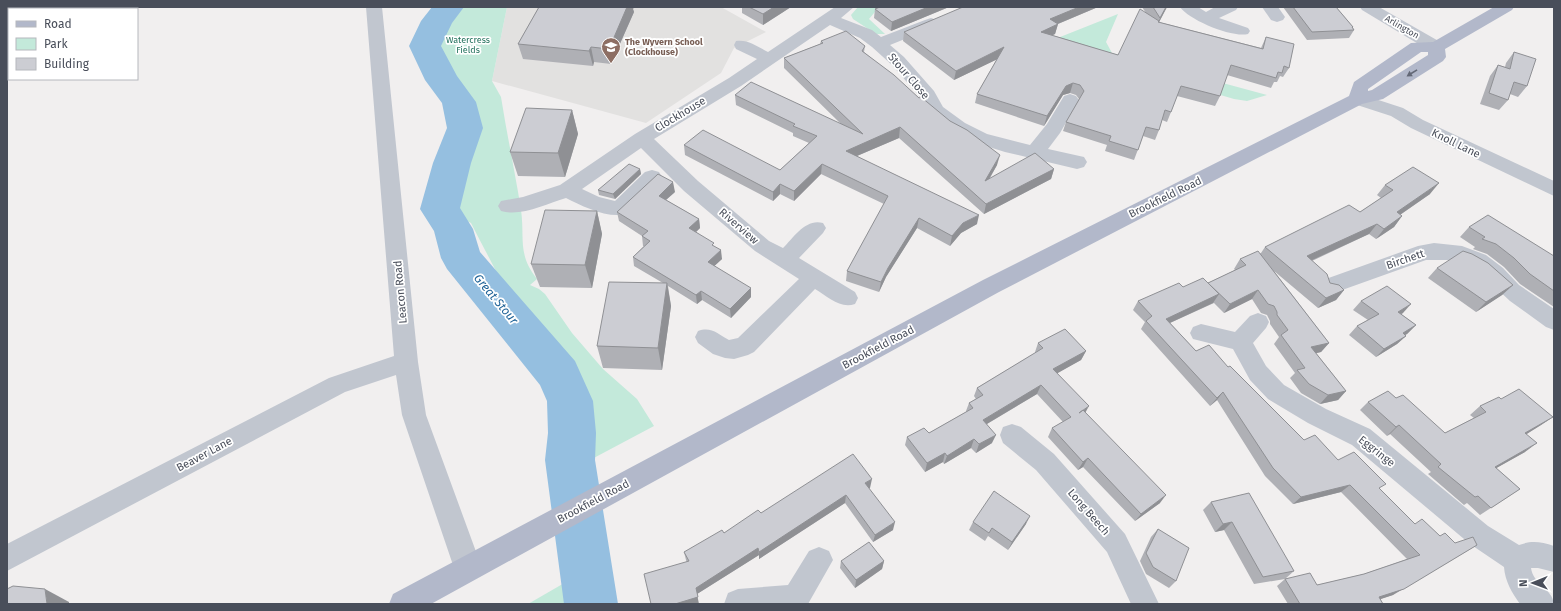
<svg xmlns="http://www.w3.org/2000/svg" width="1561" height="611" viewBox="0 0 1561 611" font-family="'Fira Sans',sans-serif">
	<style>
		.education { fill: #e2e1e0 }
		.green { fill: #c3e9da }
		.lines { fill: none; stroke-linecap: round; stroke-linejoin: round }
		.river { fill: #95bfe0; fill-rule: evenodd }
		.minor { fill: #c1c6cf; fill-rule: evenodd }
		.major { fill: #b2b8ca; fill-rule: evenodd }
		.wall { fill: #afb0b5 }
		.shaded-wall { fill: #8f9094 }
		.building { fill: #cccdd3; stroke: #8f9094 }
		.oneway { fill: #636876 }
		.labels { text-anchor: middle; stroke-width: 3.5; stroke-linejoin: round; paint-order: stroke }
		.far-street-label { font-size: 9px; fill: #494e5a; stroke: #fff }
		.far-park-label { font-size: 9px; fill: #23725d; stroke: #fff }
		.far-education-label { font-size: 9px; font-weight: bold; fill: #785e54; stroke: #fff; text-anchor: start }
		.street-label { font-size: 11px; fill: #494e5a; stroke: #fff }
		.water-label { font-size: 12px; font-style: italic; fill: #1e6297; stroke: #fff }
	</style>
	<rect width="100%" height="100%" fill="#f1efef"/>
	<path class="education" d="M507,7H721L766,32L734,48L721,73L646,123L492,81Z"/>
	<g class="green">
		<path d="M456,7H507L492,81L501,97C507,135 515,172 521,210C525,238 517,254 537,279L530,285L539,289L545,294L572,333L603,369L637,399L654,426L590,460C607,384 552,356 514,304C508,296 504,286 499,277C490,259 480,241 471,223L457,216L452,209C456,180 480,150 476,119C475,112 472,101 469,95C463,86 452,80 445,71C427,50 438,24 456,7Z"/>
		<path d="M858,7H879L869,19L885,34H876L853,19L851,15Z"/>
		<path d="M1118,14L1106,42L1112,53L1267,95L1247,101L1234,99L1045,43Z"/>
		<path d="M573,578L595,604H528Z"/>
	</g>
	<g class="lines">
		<path class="river" d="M432,7H464L452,23L441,46L457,76L476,102L483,128L471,163L460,208L473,229L480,252L575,361L593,401L596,433L595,460L618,604H564L545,460L548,433L547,401L540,385L447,269L441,258L434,231L420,209L433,163L447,128L442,103L425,80L409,46L421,21Z"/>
		<g class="minor">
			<path d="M366,7H382L418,362L426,415L482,568L478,577L468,581L458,577L454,568L402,415L396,375L345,392L7,571V544L329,378L394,356Z"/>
			<path d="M835,7H854L841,18L872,30L881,37L925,20L931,18L937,20L939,23L937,26L890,45L904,57L934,91L943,107L965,123L987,134L1030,145L1047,124L1064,96L1070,94L1076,96L1079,100L1060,133L1048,149L1084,157L1087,162L1084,167L1077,169L1005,152L973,142L951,131L930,115L920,97L892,65L872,47L860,38L830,25L741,86L654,139L698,181L769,241L783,248C794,237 806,218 823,223L826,228L823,233L799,258L855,292L858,298L855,304C840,309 828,297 815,289L754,352L748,355L734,359L725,358L713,354L698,343L695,337L698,331C711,326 718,334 729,340L738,338L799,279L755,251L684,191L641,148L582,189L599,197L615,201L645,172L652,170L659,172L662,177L659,182L626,214C608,219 582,206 566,198C546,204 521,217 501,211L498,206L501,201L523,197L560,185L635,134L729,78L757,59L736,49L734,45L736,41C748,39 758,47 768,52Z"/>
			<path d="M1180,7H1198L1206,12L1215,7H1238L1236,10L1219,18L1248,28L1250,31L1248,34C1232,38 1189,20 1180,7Z"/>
			<path d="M1262,7H1278L1285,17L1283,20L1277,22L1271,20Z"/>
			<path d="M1360,7H1379L1442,43L1444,47L1442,51L1436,52L1430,51L1362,10Z"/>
			<path d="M1357,93L1403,108L1423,120L1554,181V196L1411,128L1391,116L1351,103L1348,99L1351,95Z"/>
			<path d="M1434,243L1462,246L1486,255L1503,268L1519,285L1554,309V330L1546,327L1510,301L1479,272L1463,263L1453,260H1426L1331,294L1323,292L1320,286L1323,280L1418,246Z"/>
			<path d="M1258,313L1266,316L1269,322L1266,328L1253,343L1266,366L1284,385L1326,409L1370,429L1488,526L1519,545C1532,540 1541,542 1554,546V572L1538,568H1531C1533,584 1552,588 1554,604H1520C1512,593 1505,581 1504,567L1470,544L1352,445L1308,423L1268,399L1250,380L1233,349L1193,339L1190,333L1193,327L1201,324L1235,332L1250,316Z"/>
			<path d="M1012,424L1021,427L1054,454L1125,534L1159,604H1131L1107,552L1036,470L1003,443L1000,435L1003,427Z"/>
			<path d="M819,547L829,551L833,560L808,604H724L728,593L738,589L788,585L809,551Z"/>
		</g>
		<path class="major" d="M1494,7H1514L1512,10L1445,49L1446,57L1443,61L1383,99L1362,104L999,292L431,604H389L393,594L983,280L1349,96L1354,82L1411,43L1433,42ZM1421,52H1428V55L1372,90L1368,91V89Z"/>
	</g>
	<g class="wall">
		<path d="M539,7H634L633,9L634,12L611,64L594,62L593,66L523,59L518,44Z"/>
		<path d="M742,7H791L763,25L742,13Z"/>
		<path d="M880,7H949L891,31L874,18L875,9Z"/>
		<path d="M1098,7L1058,24L1055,34L1052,35L1118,55L1146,13L1142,7H1167L1159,22L1261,48L1266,37L1289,68L1283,77L1280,76L1277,82H1274L1271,88L1227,75L1220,96L1215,106L1177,96L1171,112L1167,122L1162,120L1159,130L1155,140L1143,136L1134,160L1105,151L1107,145L1063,131L1066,122L1079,99L1076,95L1070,93L1063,95L1044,126L975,103L977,94L997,59L954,80L903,41L904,32Z"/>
		<path d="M1283,7H1336L1353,27V28L1354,30L1349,38L1307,40Z"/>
		<path d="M821,41L865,46L864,52L997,165L990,178L1054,169L1051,179L984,214L899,138L857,156L977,224L961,233L950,246L917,228L886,277L879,292L846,281L847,271L884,204L821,174L794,201L780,194L773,201L685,155L684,145L780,170L809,143L793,136V133L736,105L735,95L841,124L784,68V58L820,44Z"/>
		<path d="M1514,52L1527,86L1518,97L1510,94L1508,100L1499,110L1480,104L1490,76L1498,65L1505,67L1506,63Z"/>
		<path d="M572,110L578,134L565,177L518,176L510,152Z"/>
		<path d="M640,169L641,174L615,199L599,195L598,190Z"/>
		<path d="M1385,185L1430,194L1400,215L1402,216L1394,227L1376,239L1369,234L1312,261L1330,283L1344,290L1336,300L1318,308L1274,271L1329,343L1321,352L1316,353L1346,391L1338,400L1320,404L1301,393L1290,378L1295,373L1274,344L1279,337L1270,324V321L1267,315L1261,313L1252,299L1224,313L1214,303L1170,323L1196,351L1228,367L1304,440L1338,460L1380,489L1415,524L1440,536L1393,595L1380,599L1383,604H1288L1277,586L1285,579L1317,585L1364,574L1407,559L1341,492L1293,504L1265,476L1217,400L1210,406L1141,329L1145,322L1133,310L1138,301L1183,287L1208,283L1235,270L1234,269L1240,259L1261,253L1265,247L1360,212L1381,198L1377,195Z"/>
		<path d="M675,192L666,200L699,219L700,228L696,232L715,247L722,259L714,266L751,297L731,318L702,300L697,304L668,286L671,306L662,370L603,368L597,346L663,283L634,266L633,257L644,246H643L642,236L619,221L617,212Z"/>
		<path d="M597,211L602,234L592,288L540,287L531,264Z"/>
		<path d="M1469,227L1554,256V307L1520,284L1504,267L1487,254L1473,249L1475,247L1460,237Z"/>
		<path d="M1437,268L1513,285L1502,295L1476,312L1428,278Z"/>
		<path d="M1361,301L1403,313L1401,314L1416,325L1407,334L1405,335L1406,336L1397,344L1376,357L1349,335L1357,326L1368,320L1353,310Z"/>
		<path d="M1038,343L1086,351L1081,360L1057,373L1085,412L1160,503L1135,521L1083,467L1078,470L1048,437L1052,428L1063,422L1037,394L987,424L992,443L976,453L971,448L944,464L943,462L925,472L905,445L907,437L929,433L966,412V411L969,403L976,399L974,396L977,388L1035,353V352Z"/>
		<path d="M1396,398L1445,433L1474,418L1470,415L1480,406L1501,399L1553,417L1541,425L1526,434L1525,452L1496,468L1520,489L1480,515L1467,503L1464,505L1428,474L1431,472L1390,434L1387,436L1360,410L1368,402Z"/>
		<path d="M869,488L893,530L873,542L845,503L759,559V555L697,594L686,560L684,552L724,533L761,513L870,488Z"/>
		<path d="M1211,502L1294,571L1285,579L1254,584L1224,530L1215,532L1203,510Z"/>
		<path d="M973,522L1026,524L1008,550L988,536L985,541L969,530Z"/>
		<path d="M1158,529L1176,581L1169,588L1146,574L1140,561L1151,537Z"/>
		<path d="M841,561H884L882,569L855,588L840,568Z"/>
	</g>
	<g class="shaded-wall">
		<path d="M627,7H634L633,9L634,12L611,64L609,49Z"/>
		<path d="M774,7H791L763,25V14Z"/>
		<path d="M928,7H949L891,31L892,22Z"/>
		<path d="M1079,7H1098L1048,28L1050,19Z"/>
		<path d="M1166,7H1167L1156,28L1160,18Z"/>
		<path d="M1058,24L1055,34L1038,42L1041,32Z"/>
		<path d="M591,47L594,62L593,66L589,51Z"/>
		<path d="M1004,47L1002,57L954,80L956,71Z"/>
		<path d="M1073,83L1070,93L1063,95L1044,126L1047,116L1066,86Z"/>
		<path d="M572,110L578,134L565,177L558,153Z"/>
		<path d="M900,127L899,138L845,161L846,151Z"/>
		<path d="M1000,155L997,165L982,191L985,181Z"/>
		<path d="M822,164L821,174L794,201V191Z"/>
		<path d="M640,169L641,174L615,199L613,194Z"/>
		<path d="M1054,169L1051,179L984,214L986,204Z"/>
		<path d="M673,182L675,192L660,205L659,196Z"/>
		<path d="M1439,183L1430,194L1388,223L1397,212Z"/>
		<path d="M780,184V194L773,201V192Z"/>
		<path d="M597,211L602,234L592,288L585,265Z"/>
		<path d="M979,215L977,224L961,233L950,246L952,236L963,223Z"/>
		<path d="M1402,216L1394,227L1376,239L1384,229Z"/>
		<path d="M919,218L917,228L886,277L879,292L881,282L888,268Z"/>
		<path d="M699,219L700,228L690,238L689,228Z"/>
		<path d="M1377,224L1369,234L1299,266L1307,256Z"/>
		<path d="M721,250L722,259L709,271L708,262Z"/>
		<path d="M667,283L671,306L662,370L658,348Z"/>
		<path d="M1513,285L1502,295L1476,312L1486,302Z"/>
		<path d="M751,288V297L731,318L730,309Z"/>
		<path d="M1258,290L1252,299L1224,313L1230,304Z"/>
		<path d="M1344,290L1336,300L1318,308L1326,298Z"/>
		<path d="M701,291L702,300L697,304L696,295Z"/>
		<path d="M1219,294L1213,303L1161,327L1166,319Z"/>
		<path d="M1411,304L1403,313L1390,320L1398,312Z"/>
		<path d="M1416,325L1407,334L1394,341L1403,333Z"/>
		<path d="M1406,336L1397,344L1376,357L1384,349Z"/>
		<path d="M1329,343L1321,352L1304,356L1311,347Z"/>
		<path d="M1086,351L1081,360L1049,378L1053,369Z"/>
		<path d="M1041,385L1037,394L980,428L983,420Z"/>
		<path d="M1346,391L1338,400L1320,404L1328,395Z"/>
		<path d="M1223,392L1217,400L1210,406L1217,398Z"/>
		<path d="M1089,406L1084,415L1079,413Z"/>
		<path d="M1553,417L1541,425L1514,442L1525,433Z"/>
		<path d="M1399,425L1390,434L1387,436L1396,427Z"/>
		<path d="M996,435L992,443L976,453L979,444Z"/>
		<path d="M974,439L971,448L944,464L947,456Z"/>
		<path d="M1537,443L1525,452L1484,475L1495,467Z"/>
		<path d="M945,453L943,462L925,472L927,463Z"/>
		<path d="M1088,458L1083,467L1078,470L1083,462Z"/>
		<path d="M872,479L870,488L864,491L865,483Z"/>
		<path d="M1350,485L1341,492L1293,504L1301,497Z"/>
		<path d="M846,495L845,503L759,559V552Z"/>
		<path d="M1166,495L1160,503L1135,521L1141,514Z"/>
		<path d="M1030,516L1026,524L1008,550L1012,542Z"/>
		<path d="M895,522L893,530L873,542L875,535Z"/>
		<path d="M1232,522L1224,530L1215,532L1223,524Z"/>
		<path d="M1477,545L1393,595L1369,603L1379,597Z"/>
		<path d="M758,548L759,555L697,594L699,604H675L696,588Z"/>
		<path d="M884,561L882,569L855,588L856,580Z"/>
		<path d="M45,589L69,602V604H47Z"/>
	</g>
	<g class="building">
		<path d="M539,7H627L609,49L591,47L589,51L518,44Z"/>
		<path d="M749,7H774L763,14Z"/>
		<path d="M880,7H928L892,22L875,9Z"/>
		<path d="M963,7H1079L1050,19L1058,24L1041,32L1118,55L1140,9L1159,21L1158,22L1263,49L1266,37L1294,44L1289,68L1284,66L1282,73L1278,72L1276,78L1231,65L1220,96L1181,86L1171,112L1165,110L1159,130L1146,127L1138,150L1109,141L1111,136L1066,122L1084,91L1080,85L1073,83L1066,86L1047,116L977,94L1004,47L956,71L904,32Z"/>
		<path d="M1153,7H1166L1160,18Z"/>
		<path d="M1293,7H1336L1353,27H1352L1354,30L1312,32Z"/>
		<path d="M846,31L865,46L862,51L894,75L919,98L921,97L950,121L967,130L1000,155L985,181L1035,153L1054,169L986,204L900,127L846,151L979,215L963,223L952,236L919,218L888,268L881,282L847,271L888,196L822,164L794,191L780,184L773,192L684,145L703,130L780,170L817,136L793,126L795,124L735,95L751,82L863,134L784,58L823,43L821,41Z"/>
		<path d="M1514,52L1536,59L1527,86L1514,82L1508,100L1489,93L1498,65L1510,69Z"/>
		<path d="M526,108L572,110L558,153L510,152Z"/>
		<path d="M629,164L640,169L613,194L598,190Z"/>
		<path d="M1413,167L1439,183L1397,212L1402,216L1384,229L1377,224L1307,256L1327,274L1330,283L1339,285L1344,290L1326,298L1265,247L1349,205L1360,212L1393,190L1385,185Z"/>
		<path d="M658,174L673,182L659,196L699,219L689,228L714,243L712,245L721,250L708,262L751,288L730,309L701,291L696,295L633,257L650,241L642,236L648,231L617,212Z"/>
		<path d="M545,210L597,211L585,265L531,264Z"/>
		<path d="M1488,215L1554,256V291L1530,274L1514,258L1496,244L1482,239L1485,237L1469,227Z"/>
		<path d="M1258,251L1329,343L1311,347L1346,391L1328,395L1309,384L1297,370L1305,368L1281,335L1288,330L1277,315V312L1274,306L1268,304L1258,290L1230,304L1208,283L1246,265L1240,259Z"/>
		<path d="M1463,251L1472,254L1488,263L1513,285L1486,302L1437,268Z"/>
		<path d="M1203,278L1219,294L1166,319L1196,351L1209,345L1228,367L1230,366L1304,440L1315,435L1338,460L1354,452L1386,484L1379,488L1415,524L1422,519L1440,536L1445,533L1455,543L1473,537L1477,545L1404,589L1379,597L1383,604H1300L1285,579L1310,573L1317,585L1364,574L1420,555L1350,485L1301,497L1273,468L1223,392L1217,398L1146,321L1152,316L1138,301L1179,283L1183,287Z"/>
		<path d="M609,282L667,283L658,348L597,346Z"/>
		<path d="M1387,286L1411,304L1398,312L1416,325L1403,333L1406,336L1384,349L1357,326L1379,314L1361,301Z"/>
		<path d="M1065,329L1086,351L1053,369L1089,406L1079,413L1083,410L1166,495L1141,514L1088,458L1083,462L1052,428L1071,417L1041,385L983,420L996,435L979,444L974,439L947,456L945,453L927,463L907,437L924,428L929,433L973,408L969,403L983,395L977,388L1043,348L1038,343Z"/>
		<path d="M1519,389L1553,417L1525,433L1537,443L1495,467L1520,489L1491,508L1478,496L1475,497L1438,467L1441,464L1399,425L1396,427L1368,402L1388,391L1396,398L1403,395L1445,433L1486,412L1480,406L1499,397L1501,399Z"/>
		<path d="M853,454L872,479L865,483L895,522L875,535L846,495L759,552L758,548L696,588L698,597L675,604H651L644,574L689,561L684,552L722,530L724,533L758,510L761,513Z"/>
		<path d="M994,491L1030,516L1012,542L992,528L989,533L973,522Z"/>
		<path d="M1249,493L1294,571L1263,577L1232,522L1223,524L1211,502Z"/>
		<path d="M1158,529L1189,548L1176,581L1153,567L1146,553Z"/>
		<path d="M869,542L884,561L856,580L841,561Z"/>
		<path d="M13,586L45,589L47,604H7V589Z"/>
	</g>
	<defs><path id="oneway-solid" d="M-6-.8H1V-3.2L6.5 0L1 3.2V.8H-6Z"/></defs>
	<use class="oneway" href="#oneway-solid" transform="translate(1412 73) rotate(148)"/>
	<defs>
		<symbol id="school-pin" viewBox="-11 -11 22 30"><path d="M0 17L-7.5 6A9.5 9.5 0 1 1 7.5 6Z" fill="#8d6e63" stroke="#fff"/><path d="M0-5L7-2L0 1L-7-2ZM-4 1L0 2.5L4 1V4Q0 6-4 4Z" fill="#fff"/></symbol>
	</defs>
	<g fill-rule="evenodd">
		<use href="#school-pin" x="600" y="36" width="22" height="30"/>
	</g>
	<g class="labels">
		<g class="far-street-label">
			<text transform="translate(1402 27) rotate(30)" y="3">Arlington</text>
		</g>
		<g class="far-park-label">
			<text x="468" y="43">Watercress<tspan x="468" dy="10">Fields</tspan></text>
		</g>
		<g class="far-education-label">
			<text x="625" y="45">The Wyvern School<tspan x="625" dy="10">(Clockhouse)</tspan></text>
		</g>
		<g class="street-label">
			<text transform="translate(909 76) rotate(49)" y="4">Stour Close</text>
			<text transform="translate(680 114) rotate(-31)" y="4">Clockhouse</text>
			<text transform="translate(1456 143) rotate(26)" y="4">Knoll Lane</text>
			<text transform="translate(1165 197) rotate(-26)" y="4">Brookfield Road</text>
			<text transform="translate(739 226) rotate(41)" y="4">Riverview</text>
			<text transform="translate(1405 259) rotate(-19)" y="4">Birchett</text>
			<text transform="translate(400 292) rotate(-95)" y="4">Leacon Road</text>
			<text transform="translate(878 347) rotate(-28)" y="4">Brookfield Road</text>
			<text transform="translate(1377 451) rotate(38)" y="4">Eggringe</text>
			<text transform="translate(204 454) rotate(-28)" y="4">Beaver Lane</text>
			<text transform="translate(593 501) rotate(-28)" y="4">Brookfield Road</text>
			<text transform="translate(1089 512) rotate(49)" y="4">Long Beech</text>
		</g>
		<g class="water-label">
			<text transform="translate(496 299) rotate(50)" y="4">Great Stour</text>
		</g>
	</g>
	<rect width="1561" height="611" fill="none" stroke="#494e5a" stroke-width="16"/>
	<rect x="8" y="8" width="130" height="72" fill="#ffffff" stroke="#b6b8bd"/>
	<rect x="16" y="21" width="20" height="6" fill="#b2b8ca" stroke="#b6b8bd"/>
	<text x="44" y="28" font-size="12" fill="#494e5a">Road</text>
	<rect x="16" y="38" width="20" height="12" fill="#c3e9da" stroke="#b6b8bd"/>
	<text x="44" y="48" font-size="12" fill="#494e5a">Park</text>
	<rect x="16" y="58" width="20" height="12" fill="#cccdd3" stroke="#b6b8bd"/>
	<text x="44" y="68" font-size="12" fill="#494e5a">Building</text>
	<g transform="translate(1533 583) rotate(269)" stroke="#ffffff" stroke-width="3" paint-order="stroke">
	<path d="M0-3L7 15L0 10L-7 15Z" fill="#494e5a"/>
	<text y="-6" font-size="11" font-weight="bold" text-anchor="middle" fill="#494e5a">N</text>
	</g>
</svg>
